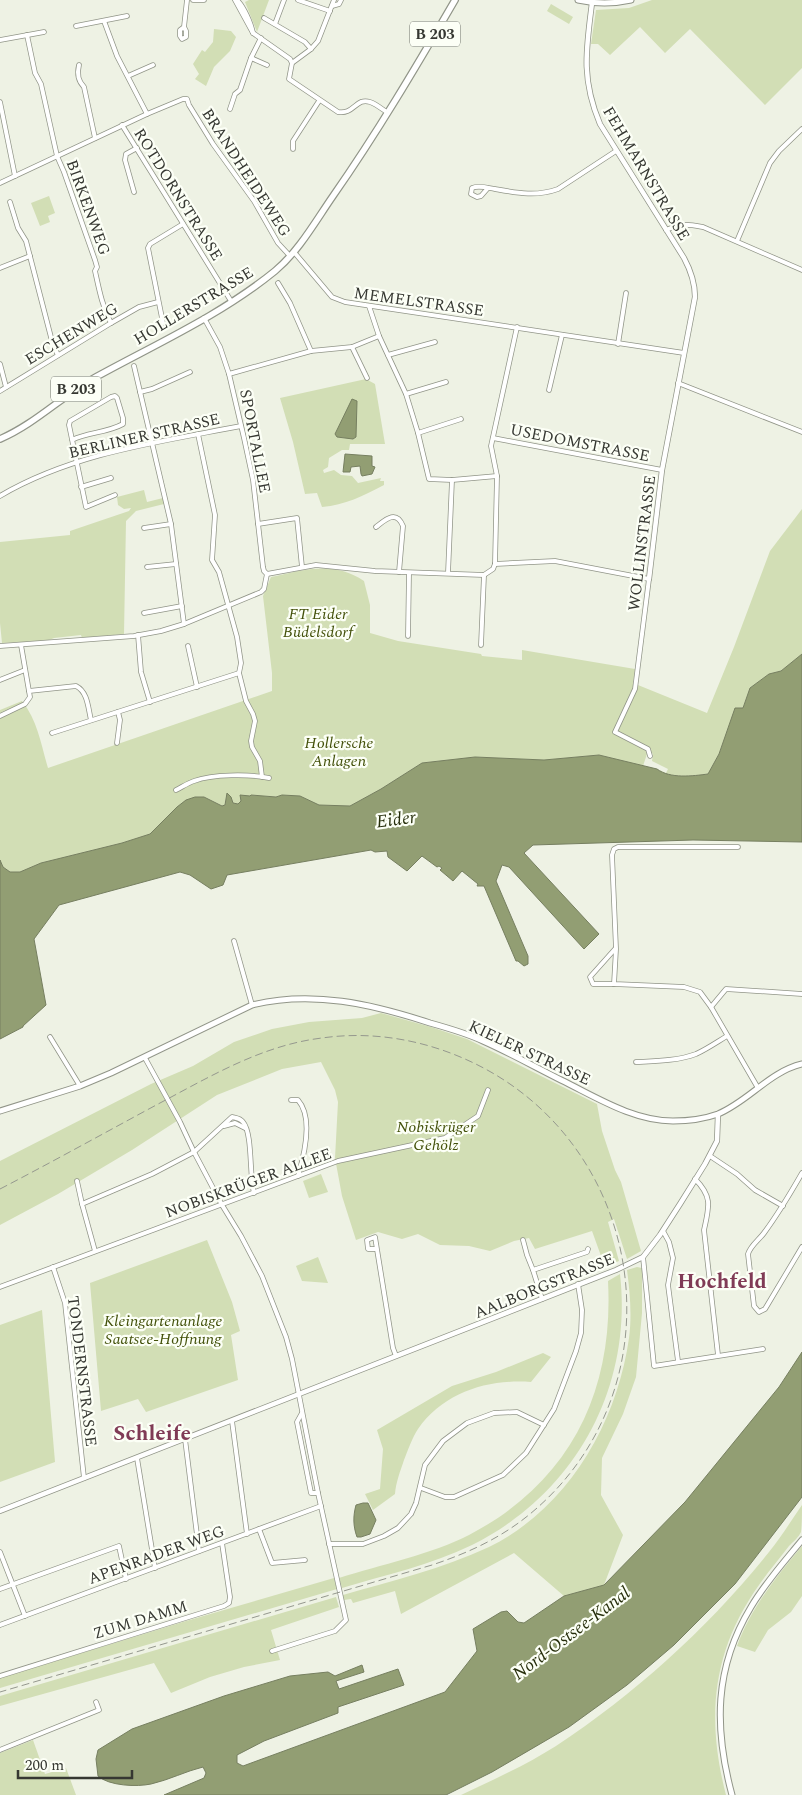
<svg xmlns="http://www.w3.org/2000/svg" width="802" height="1795" viewBox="0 0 802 1795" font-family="Spectral,serif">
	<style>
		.green { fill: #d2deb5 }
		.water { fill: #929e73; stroke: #767f60 }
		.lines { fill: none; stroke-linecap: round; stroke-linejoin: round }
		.minor-casing { stroke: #919588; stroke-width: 5.5 }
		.tertiary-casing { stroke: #919588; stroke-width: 6 }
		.secondary-casing { stroke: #919588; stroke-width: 7 }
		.primary-casing { stroke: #919588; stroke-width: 8 }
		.minor { stroke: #fff; stroke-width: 4 }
		.tertiary { stroke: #fff; stroke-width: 4.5 }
		.secondary { stroke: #fff; stroke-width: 5 }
		.primary { stroke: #fff; stroke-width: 5.5 }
		.rail { stroke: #95988e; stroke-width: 1; stroke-dasharray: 8 4; stroke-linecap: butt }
		.labels { text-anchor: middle; stroke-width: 4.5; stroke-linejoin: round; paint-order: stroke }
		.shield { fill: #fcfff6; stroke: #71746d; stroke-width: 1 }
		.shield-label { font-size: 15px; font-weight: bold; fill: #363832 }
		.street-label { font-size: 16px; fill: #363832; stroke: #fcfff6 }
		.park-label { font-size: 16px; font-style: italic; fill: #43510a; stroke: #fcfff6 }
		.water-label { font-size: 18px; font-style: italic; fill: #262e0b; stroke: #fcfff6 }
		.district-label { font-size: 21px; font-weight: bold; fill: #803b56; stroke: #fcfff6 }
	</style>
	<rect width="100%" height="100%" fill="#eef2e4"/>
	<g class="green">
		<path d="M249,0H269L257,32L245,2Z"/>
		<path d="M652,0H802V68L765,105L690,29L665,53L640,27L610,55L598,44H591L596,10L629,8Z"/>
		<path d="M551,4L573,17L569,24L547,11Z"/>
		<path d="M214,29L231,31L236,37L230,51L214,67L206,86L195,79L199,74L193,64L202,50L205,52L213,42Z"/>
		<path d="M49,196L55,213L48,216L50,222L40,226L31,203Z"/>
		<path d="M366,379L375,384L385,444H350L349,450H342L329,458L328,467L323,470L324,473L334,470L341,475L352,476L358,483L381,478L380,481H384V485C363,496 345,505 322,507L317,493L305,494L293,442L280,398Z"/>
		<path d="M144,490L147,502L163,498L164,504L136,511L126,521L124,634L82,638L81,635L54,638L47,641L2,643L0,623V542L70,535V531L129,511L131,508L124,509L118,505L117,497Z"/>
		<path d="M802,509V654L781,671L769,674L750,688L743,708L735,709L719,754L708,774C693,776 670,779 657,769L666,773L668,769L652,761L653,754L646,750L647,754L643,766L599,755L544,760L475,757L422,763L381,789L350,806L319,805L300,796L282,795L276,797L251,795L238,804L233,803L231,797L227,794L225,805L222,806L204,797H195L177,807L150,834L122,843L41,863L20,872H10L3,867L0,860V710L22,701C38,721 41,745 48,768L272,691V673L263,596L271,577C302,570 334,560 364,581L370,605V633L398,641L481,654L482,656L522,660V650L635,669L633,683L707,713L734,647L770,551Z"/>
		<path d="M381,1013L431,1027L467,1039L597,1104L602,1131L615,1170L621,1182L641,1251L627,1259L614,1219L608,1222L619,1261L605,1267L592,1231L535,1249L529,1238L514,1241L490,1251L469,1246L440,1245L418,1234L402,1239L378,1232L356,1240L342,1196L335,1158L338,1102L335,1090L321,1062L282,1069L217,1095L132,1150L58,1194L0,1225V1161L151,1084L193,1066L234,1042L272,1029L309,1022L362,1018Z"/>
		<path d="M321,1174L328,1192L309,1198L303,1181Z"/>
		<path d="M207,1240L232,1302L240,1331L231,1335L238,1380L146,1412L138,1399L101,1411L90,1283Z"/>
		<path d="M318,1257L328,1283L302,1281L296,1266Z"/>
		<path d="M637,1267L642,1268V1313L636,1377L623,1414L602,1458L601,1495L623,1535L604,1585L564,1596L514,1553L401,1614L395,1591L353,1603L351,1599L344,1600L343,1595C391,1581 442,1569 489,1547C568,1508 617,1423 629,1338C632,1316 630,1292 627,1270Z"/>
		<path d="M620,1274C633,1388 575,1494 472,1545C431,1565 385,1575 342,1588L339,1578C380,1565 432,1554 469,1535C570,1482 614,1392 608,1281Z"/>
		<path d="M42,1310L55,1462L0,1482V1325Z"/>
		<path d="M543,1353L551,1357L531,1382C488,1379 444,1392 418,1429C412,1438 408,1450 404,1460C400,1472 396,1482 395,1494L373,1510L365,1494L380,1489L383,1449L377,1430L452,1386L496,1372Z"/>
		<path d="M802,1505C802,1513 802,1525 801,1532C799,1537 793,1542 789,1546C779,1559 768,1572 759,1585C712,1651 706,1718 726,1795H461C493,1780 526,1765 556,1746C636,1693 709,1627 769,1552C781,1537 791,1521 802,1505Z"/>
		<path d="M802,1546V1596L791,1612L768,1630L755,1652L737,1646C751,1608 776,1577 802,1546Z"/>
		<path d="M334,1578L337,1589L0,1688V1678L186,1621Z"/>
		<path d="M336,1597L339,1607L271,1630L280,1660L244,1667L210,1677L171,1693L154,1663L0,1706V1696Z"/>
		<path d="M33,1740L45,1774L66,1768L76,1795H0V1753Z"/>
	</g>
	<g class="water">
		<path d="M352,399L357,401L356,437L353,439L337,437L335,434Z"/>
		<path d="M345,454L372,456V466L375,467L372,474L362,476L361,474L360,466L351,467L350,472H343Z"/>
		<path d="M802,654V842L693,840L533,845L524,853L599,934L584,949L509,867L502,865L496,881L528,956V964L524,966L518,961H516L484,886H477L478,884L462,871L453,881L440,870L442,868L439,866L437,867L422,856L407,871L388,857L387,851L375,852L371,850L227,875L223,885L211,889L190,875L180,872L59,905L34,939L46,1005L23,1026V1027L0,1039V860L3,867L10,872H20L41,863L122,843L150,834L177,807L186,800L195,797H204L222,806L225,805L227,793L231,797L233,803L238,804L241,801L240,795L250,796L251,795L276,797L282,795L300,796L319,805L350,806L381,789L422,763L475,757L544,760L599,755L657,769C670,779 693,776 708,774L719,754L735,708H743L750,688L769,674L781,671Z"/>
		<path d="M802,1352V1497L735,1584L674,1645L627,1685L569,1727L492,1772L446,1795H164L204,1778L206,1773L203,1767C186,1771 169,1780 151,1784C137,1787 109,1786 98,1776L96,1759L98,1750L132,1729L224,1696L290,1676L328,1672L335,1676L362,1665L364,1672L336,1681L339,1689L398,1669L404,1685L338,1707V1713L264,1741L237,1755V1763L243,1766L445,1692L477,1651L473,1629L501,1612L507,1611L518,1622L524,1623L564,1596L604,1585L685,1502L779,1387Z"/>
		<path d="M363,1503H368L376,1520L370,1534L361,1537H357C353,1526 353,1516 356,1505Z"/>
	</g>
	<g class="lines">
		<defs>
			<g id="minor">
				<path d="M193,0H204"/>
				<path d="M235,0L253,33L290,59L292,63L289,79L338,112C354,115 356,97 370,102C376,104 382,109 388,113"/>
				<path d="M237,0C244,7 251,23 253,33"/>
				<path d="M298,0L330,11"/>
				<path d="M332,6L339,4L341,0"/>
				<path d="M264,18L305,42L311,49"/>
				<path d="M104,21L117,56L147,114"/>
				<path d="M275,24L284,0"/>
				<path d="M76,26L127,16"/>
				<path d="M184,27L180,30V36L182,39L186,37V31L184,27L187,0"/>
				<path d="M27,35L35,73L41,84L57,156L64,172L95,260L97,267L95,271C99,289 102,306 111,323"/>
				<path d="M0,40L44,32"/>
				<path d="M251,58L267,65"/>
				<path d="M292,63L311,49L318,41L334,0"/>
				<path d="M79,65C77,73 78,81 84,87L95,138"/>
				<path d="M128,76L153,65"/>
				<path d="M0,102L15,176"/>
				<path d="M230,109L235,94L240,90L251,58L261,38"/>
				<path d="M122,125L231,301"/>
				<path d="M293,149V141L319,101"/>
				<path d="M0,183L147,114L183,99H187L189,105L213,144L254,201L278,243L290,256"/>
				<path d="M488,188L481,196L477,197L471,194L472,188C479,185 488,188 495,189C517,193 536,197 558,189L616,151"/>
				<path d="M134,192L125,160L126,154L137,148"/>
				<path d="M10,202L18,228L26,241L53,345L58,355"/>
				<path d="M666,230C682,223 687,224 703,227L802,270"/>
				<path d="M737,241L770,163L779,151L802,129"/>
				<path d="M294,252L332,297L345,302L684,353"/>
				<path d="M0,268L30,256"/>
				<path d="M278,283L290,303L311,351"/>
				<path d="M369,306L379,336L406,394L418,433L429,479L452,480L497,476"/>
				<path d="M204,318L220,347L229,374L244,438L253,480L263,567L264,571L267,574"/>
				<path d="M163,323L148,248L150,244L183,224"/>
				<path d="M618,344L626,293"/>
				<path d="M352,347L367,378"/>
				<path d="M388,355L435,342"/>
				<path d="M0,364L6,387"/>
				<path d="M134,366L171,524L184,624"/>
				<path d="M229,374L311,351L352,347L379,336"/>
				<path d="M678,383L802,432"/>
				<path d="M549,390L562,335"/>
				<path d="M0,391L111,323L139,307L158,302"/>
				<path d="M140,392L152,389L190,372"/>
				<path d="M406,394L446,382"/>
				<path d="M418,433L461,419"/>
				<path d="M198,434L215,515L212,560L219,572L237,637L241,663L239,673L246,701L253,714L255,721L251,741L252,747L260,761L262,777"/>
				<path d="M493,438L662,470"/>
				<path d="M72,440C88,432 107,433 123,424V418L117,398L115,396L111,397L70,421L69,425L86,507L115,495"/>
				<path d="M81,487L111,478"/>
				<path d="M0,496C73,453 159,442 241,426"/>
				<path d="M258,524L297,518L302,567"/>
				<path d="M376,527C385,520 396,509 403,526L399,572"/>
				<path d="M144,528L171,524"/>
				<path d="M495,564L555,561L649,579L635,689L615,732L648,749L650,756"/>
				<path d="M495,564L497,476L491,446L517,327"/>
				<path d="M147,567L176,564"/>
				<path d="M448,573L452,480"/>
				<path d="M267,574L316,565L375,571L484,575L493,569L495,564"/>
				<path d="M144,613L182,606"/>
				<path d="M138,635L141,672L150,702"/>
				<path d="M408,636L409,573"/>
				<path d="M481,645L484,575"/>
				<path d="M0,646L134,636L161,631L184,624L261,592L264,589L267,574"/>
				<path d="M188,646L197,687"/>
				<path d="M0,680L25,670"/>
				<path d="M29,691L76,686C88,692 88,708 91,720"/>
				<path d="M0,716L25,704L30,697L21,645"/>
				<path d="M52,733L239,673"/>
				<path d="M117,743L120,720L118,712"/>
				<path d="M176,790C182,787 188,783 194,781C213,774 249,774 269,778"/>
				<path d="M738,847H618L614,849L612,855L616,949L614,984L684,987L700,992L711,1007L758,1088"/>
				<path d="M234,941L252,1005"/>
				<path d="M614,984H593L590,977L615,949"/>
				<path d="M711,1007L726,989L802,994"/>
				<path d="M50,1037L80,1086"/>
				<path d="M145,1058L180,1122L194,1152L222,1205L241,1236L262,1276L286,1337L292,1359L318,1493L346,1620L335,1631L272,1651"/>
				<path d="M636,1062C656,1061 677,1061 696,1054C707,1049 717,1042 727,1036"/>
				<path d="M291,1100H298C314,1118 304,1156 298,1176"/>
				<path d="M224,1126L235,1123L245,1128"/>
				<path d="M710,1156L737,1174L755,1190L783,1206"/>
				<path d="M802,1173C790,1194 778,1214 764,1233C758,1241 751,1245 748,1254L754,1306L759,1312L765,1309L802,1247"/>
				<path d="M695,1179C713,1197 709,1207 704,1230L718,1355"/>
				<path d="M77,1181L82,1204"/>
				<path d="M663,1231L669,1242L673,1258L668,1285L678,1361"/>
				<path d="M523,1240L527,1255L533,1270"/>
				<path d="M376,1249H368L367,1240L375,1237L393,1348L396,1356"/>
				<path d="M95,1251L82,1204L152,1174L194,1152L232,1117C236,1118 240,1118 243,1122C253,1134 249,1175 254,1193"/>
				<path d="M643,1257L654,1366L763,1349"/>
				<path d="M53,1267L65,1303L84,1478"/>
				<path d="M0,1287L338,1161L445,1138L478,1116L488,1090"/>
				<path d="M542,1299L533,1270L587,1252L588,1249"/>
				<path d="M302,1413L297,1422L311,1493H318"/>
				<path d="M232,1421L247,1534"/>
				<path d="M185,1439L199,1551"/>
				<path d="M137,1458L155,1568"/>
				<path d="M421,1488L445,1497H454L503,1475L526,1453L554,1409L576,1351L581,1333L582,1310L578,1284"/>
				<path d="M259,1529L272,1563L305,1560"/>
				<path d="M329,1544H363L384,1536L398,1528L411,1514L416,1503L425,1465L443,1441L467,1423L494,1413L517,1412L544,1425"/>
				<path d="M0,1552L25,1616"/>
				<path d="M0,1589L119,1546L126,1579"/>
				<path d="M0,1625L321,1506"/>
				<path d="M0,1676L224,1606L229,1603L230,1597L222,1543"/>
				<path d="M0,1750L99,1710L96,1702"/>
			</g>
			<g id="tertiary">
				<path d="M592,3C586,50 581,79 600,124L684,258C691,271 695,282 695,297L662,470L649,579"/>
				<path d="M0,1511L616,1270L643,1257L660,1235L680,1204L705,1164L717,1141L718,1114"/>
			</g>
			<g id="secondary">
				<path d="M578,0C596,4 613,4 631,0"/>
				<path d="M0,1111L80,1086L111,1073L252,1005C312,990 372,1004 430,1023C448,1028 466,1033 483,1041C510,1053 535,1067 561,1080C596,1097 633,1121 673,1121C688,1121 704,1119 718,1114C749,1101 769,1072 802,1064"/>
				<path d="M732,1795C714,1728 714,1668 751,1607C765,1583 784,1562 802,1540"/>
			</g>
			<path id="primary" d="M0,439C35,424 62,396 96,377C156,344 221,315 275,271C299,251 315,222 333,196C377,133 416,67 455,0"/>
		</defs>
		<use href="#minor" class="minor-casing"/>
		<use href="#tertiary" class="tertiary-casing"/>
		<use href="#secondary" class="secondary-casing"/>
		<use href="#primary" class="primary-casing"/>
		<use href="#minor" class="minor"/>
		<use href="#tertiary" class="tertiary"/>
		<use href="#secondary" class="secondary"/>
		<use href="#primary" class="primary"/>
		<path class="rail" d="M0,1189C54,1161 106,1132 160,1103C211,1076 263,1045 322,1038C370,1031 420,1039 465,1059C647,1139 685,1386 530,1514C501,1538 468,1553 432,1565L0,1692"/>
	</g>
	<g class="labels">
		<g class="shield">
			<rect x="410" y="21.5" width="50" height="25" rx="4"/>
			<rect x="51" y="376.5" width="50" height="25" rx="4"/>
		</g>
		<g class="shield-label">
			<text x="435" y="39">B 203</text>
			<text x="76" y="394">B 203</text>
		</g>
		<g class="street-label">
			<text transform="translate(247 172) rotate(57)" y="6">BRANDHEIDEWEG</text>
			<text transform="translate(647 173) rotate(59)" y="6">FEHMARNSTRASSE</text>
			<text transform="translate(179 194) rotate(58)" y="6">ROTDORNSTRASSE</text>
			<text transform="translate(89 207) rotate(70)" y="6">BIRKENWEG</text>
			<text transform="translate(419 301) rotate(8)" y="6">MEMELSTRASSE</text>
			<text transform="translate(193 305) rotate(-31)" y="6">HOLLERSTRASSE</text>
			<text transform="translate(71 333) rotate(-31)" y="6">ESCHENWEG</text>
			<text transform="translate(144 435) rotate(-13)" y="6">BERLINER STRASSE</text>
			<text transform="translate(256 441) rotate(79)" y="6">SPORTALLEE</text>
			<text transform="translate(580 442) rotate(11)" y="6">USEDOMSTRASSE</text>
			<text transform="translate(641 543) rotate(-83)" y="6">WOLLINSTRASSE</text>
			<text transform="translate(530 1052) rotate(25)" y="6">KIELER STRASSE</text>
			<text transform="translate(248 1182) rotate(-20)" y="6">NOBISKRÜGER ALLEE</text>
			<text transform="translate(544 1285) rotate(-22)" y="6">AALBORGSTRASSE</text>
			<text transform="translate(83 1371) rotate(83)" y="6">TONDERNSTRASSE</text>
			<text transform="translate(156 1554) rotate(-20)" y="6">APENRADER WEG</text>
			<text transform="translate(140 1619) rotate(-17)" y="6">ZUM DAMM</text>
		</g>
		<g class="park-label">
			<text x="318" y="619">FT Eider<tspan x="318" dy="18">Büdelsdorf</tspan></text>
			<text x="339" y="748">Hollersche<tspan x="339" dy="18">Anlagen</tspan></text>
			<text x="436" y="1132">Nobiskrüger<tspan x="436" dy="18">Gehölz</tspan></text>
			<text x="163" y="1326">Kleingartenanlage<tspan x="163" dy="18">Saatsee-Hoffnung</tspan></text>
		</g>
		<g class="water-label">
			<text transform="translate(396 819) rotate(-7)" y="6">Eider</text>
			<text transform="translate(571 1633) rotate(-37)" y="6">Nord-Ostsee-Kanal</text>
		</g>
		<g class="district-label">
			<text x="722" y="1288">Hochfeld</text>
			<text x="152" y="1440">Schleife</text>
		</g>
	</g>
	<path d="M18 1770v8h114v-8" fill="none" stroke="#363832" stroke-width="2.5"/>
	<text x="25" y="1770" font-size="15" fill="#363832" stroke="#fcfff6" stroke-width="4" paint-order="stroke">200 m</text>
</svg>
